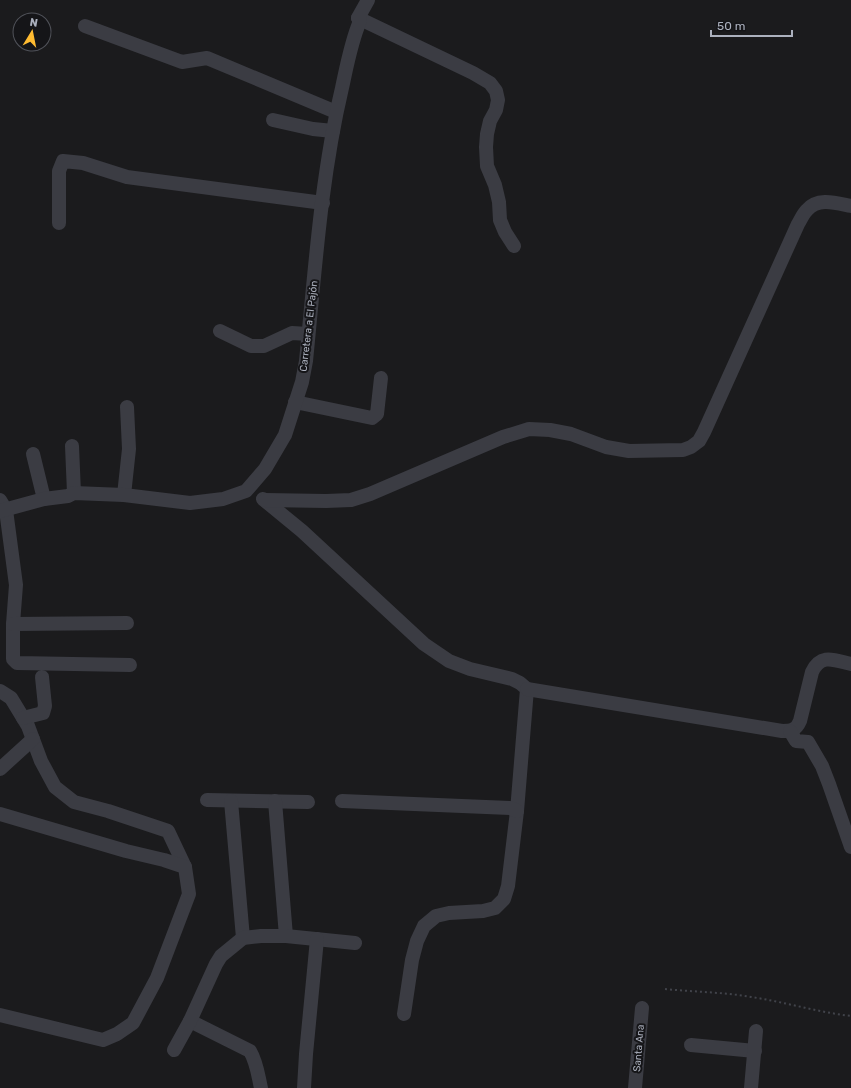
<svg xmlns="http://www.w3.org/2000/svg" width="851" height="1088" viewBox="0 0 851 1088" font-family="Rubik,sans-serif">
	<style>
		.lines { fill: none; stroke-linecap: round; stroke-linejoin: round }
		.path { stroke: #41434a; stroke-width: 2; stroke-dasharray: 2 3; stroke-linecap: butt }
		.minor { stroke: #3b3c43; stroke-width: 14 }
		.labels { text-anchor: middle; stroke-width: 4; stroke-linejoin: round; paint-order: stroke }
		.street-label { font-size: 10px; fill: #acb1be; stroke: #151518 }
	</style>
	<rect width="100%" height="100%" fill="#1b1b1d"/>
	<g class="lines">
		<path class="path" d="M665,989C694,992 723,992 751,997C785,1002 817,1012 851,1016"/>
		<g class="minor">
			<path d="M358,18L473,73L490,83L496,91L498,100L496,110L490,121L487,134L486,147L487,166L495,185L499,202L500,220L505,232L514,246"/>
			<path d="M85,26L182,62L207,58L336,112"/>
			<path d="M273,120L313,129L333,131"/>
			<path d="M59,223V171L63,161L83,163L127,177L323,203"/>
			<path d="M220,331L251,346H264L292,333L308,334"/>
			<path d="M295,402L372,418L377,414L381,378"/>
			<path d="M72,446L74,493"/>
			<path d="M33,454L44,499"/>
			<path d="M124,495L129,449L127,407"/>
			<path d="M263,499L302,531L424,644L449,661L470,669L512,679L520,683L527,689L517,811L508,886L504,899L495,908L483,911L449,913L436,916L424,926L417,941L412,960L404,1014"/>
			<path d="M0,500L6,510L16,585L13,624V659L17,663L130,665"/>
			<path d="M265,500L326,501L351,500L370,494L503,437L529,429L550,430L571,434L606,447L629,451L683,450L691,447L699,441L704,432L798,224C801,219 803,214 807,210C818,197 836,203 851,206"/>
			<path d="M0,511L44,499L68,496L74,493L124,495L190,503L223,499L246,491L265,469L285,435L302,382L306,361C315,270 321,177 342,88C347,65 351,42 360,21L358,18L368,0"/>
			<path d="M13,624L127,623"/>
			<path d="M527,689L782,731C792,731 796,730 800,721L812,672C821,653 834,660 851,664"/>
			<path d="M0,691L11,698L28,726L41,761L55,787L74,802L108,811L168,831L185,867"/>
			<path d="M23,718L43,713L45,706L42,677"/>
			<path d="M790,731L796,741L808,742L822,766L829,784L851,847"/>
			<path d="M0,769L33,739"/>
			<path d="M207,800L308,802"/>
			<path d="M231,801L243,938"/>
			<path d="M275,801L286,936"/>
			<path d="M342,801L510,808L517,811"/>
			<path d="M0,814L126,851L164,860L185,867L189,894L157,978L133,1023L117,1034L103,1040L0,1015"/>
			<path d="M190,1021L250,1051C257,1063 258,1075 261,1088"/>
			<path d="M691,1045L755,1051"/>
			<path d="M174,1050L190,1021L216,964L221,956L243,938L261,936H286L355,943"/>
			<path d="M304,1088L306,1054L317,939"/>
			<path d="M635,1088L642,1008"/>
			<path d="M751,1088L756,1031"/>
		</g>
	</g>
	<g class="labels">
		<g class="street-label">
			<text transform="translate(308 326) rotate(-83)" y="4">Carretera a El Pajón</text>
			<text transform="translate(638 1048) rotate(-85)" y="4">Santa Ana</text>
		</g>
	</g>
	<g transform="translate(32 32) rotate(10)"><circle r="19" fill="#151518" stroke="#51535a"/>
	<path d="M0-3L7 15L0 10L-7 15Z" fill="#ffbb31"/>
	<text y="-6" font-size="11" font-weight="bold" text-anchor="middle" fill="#acb1be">N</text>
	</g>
	<path d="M711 30v6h81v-6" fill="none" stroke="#acb1be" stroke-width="2"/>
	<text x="717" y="30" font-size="12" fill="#acb1be" stroke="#151518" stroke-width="3" paint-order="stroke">50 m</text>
</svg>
